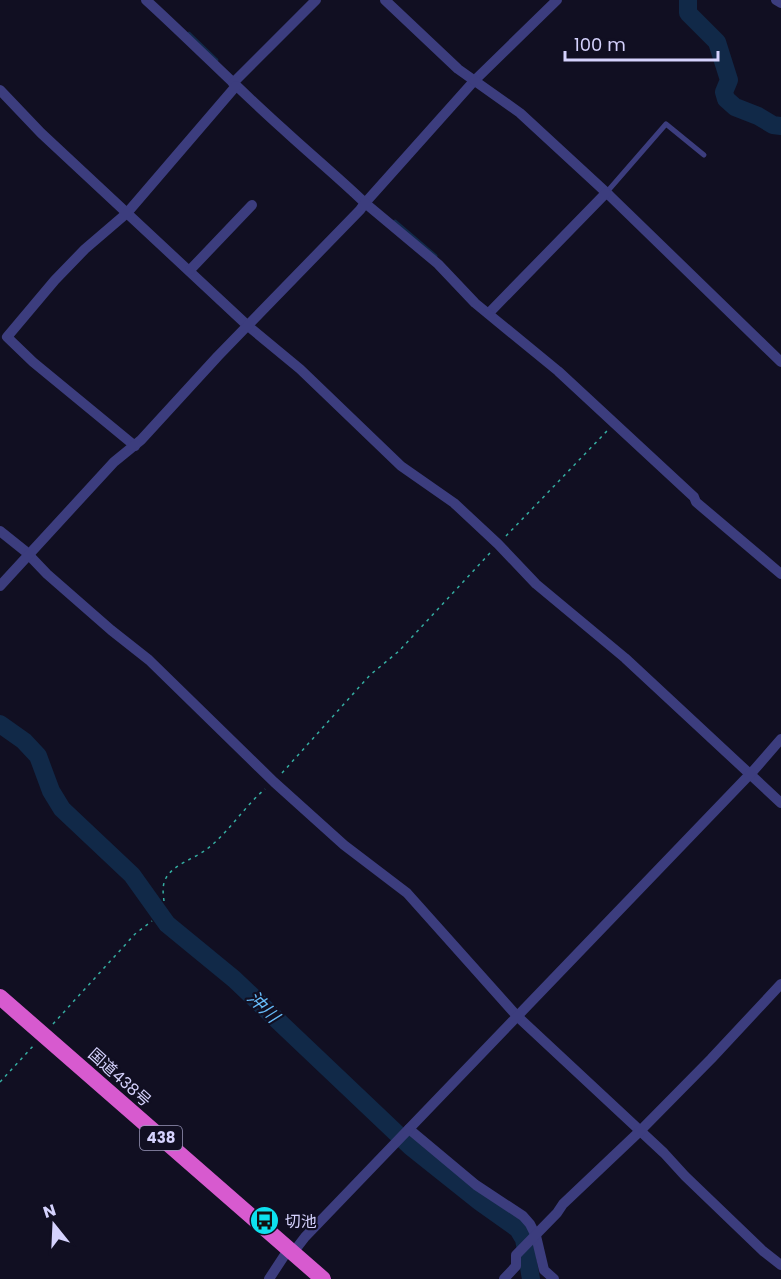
<svg xmlns="http://www.w3.org/2000/svg" width="781" height="1279" viewBox="0 0 781 1279" font-family="Poppins,'Noto Sans JP',sans-serif">
	<style>
		.lines { fill: none; stroke-linecap: round; stroke-linejoin: round }
		.stream { stroke: #112948; stroke-width: 3 }
		.river { stroke: #112948; stroke-width: 18 }
		.path { stroke: #35aea2; stroke-width: 1.5; stroke-dasharray: 3 4.5; stroke-linecap: butt }
		.service { stroke: #3c3d7e; stroke-width: 5 }
		.minor { stroke: #3c3d7e; stroke-width: 10 }
		.trunk { stroke: #d75acf; stroke-width: 16 }
		.labels { text-anchor: middle; stroke-width: 4.5; stroke-linejoin: round; paint-order: stroke }
		.shield { fill: #110f22; stroke: #9a98bb; stroke-width: 1.5 }
		.shield-label { font-size: 15px; font-weight: bold; fill: #d5d2fd }
		.street-label { font-size: 16px; fill: #d5d2fd; stroke: #110f22 }
		.poi-label { font-size: 16px; fill: #d5d2fd; stroke: #110f22; text-anchor: start }
		.water-label { font-size: 18px; font-style: italic; fill: #66baf7; stroke: #110f22 }
	</style>
	<rect width="100%" height="100%" fill="#110f22"/>
	<g class="lines">
		<g class="stream">
			<path d="M189,33L217,60"/>
			<path d="M395,221L436,256"/>
		</g>
		<g class="river">
			<path d="M688,0V13L717,42L729,80L724,92L726,99L735,107L758,116L773,125L781,126"/>
			<path d="M0,724L24,741L38,756L51,791L62,809L132,875L167,924L234,979L411,1147L480,1202L518,1229L524,1239L531,1279"/>
		</g>
		<g class="path">
			<path d="M506,536L607,431"/>
			<path d="M282,773L370,675L399,651L490,553"/>
			<path d="M164,901C163,893 162,885 166,878C174,864 194,859 207,849C228,833 244,807 265,789"/>
			<path d="M53,1024L135,934L152,921"/>
			<path d="M0,1082L34,1045"/>
		</g>
		<path class="service" d="M606,193L666,124L704,155"/>
		<g class="minor">
			<path d="M146,0C192,42 236,87 283,129C310,154 338,177 365,203L474,81L557,0"/>
			<path d="M385,0L458,69L520,113L610,196L781,362"/>
			<path d="M776,0L781,3"/>
			<path d="M233,83L316,0"/>
			<path d="M0,90L41,133L248,326L300,369L401,466L454,503L498,544L536,584L625,658L781,803"/>
			<path d="M190,270L252,205"/>
			<path d="M489,313L606,193"/>
			<path d="M135,446L33,362L7,337L55,280L85,249L127,213L236,86"/>
			<path d="M0,531L25,551L47,574L111,630L149,660L274,782L344,845L407,893L517,1016L664,1153L685,1176L763,1251L781,1265"/>
			<path d="M0,586L114,462L141,440L218,356L360,210L365,203L438,264L475,303L558,371L694,497L696,502L781,574"/>
			<path d="M409,1129L476,1185L523,1216L530,1224L536,1236L544,1270L554,1279"/>
			<path d="M292,1254L305,1237L754,770L781,739"/>
			<path d="M269,1279L288,1250"/>
			<path d="M504,1279L516,1266V1255L557,1213L563,1204L640,1131L711,1059L781,984"/>
		</g>
		<path class="trunk" d="M0,997L323,1279"/>
	</g>
	<defs>
		<symbol id="bus-disc" viewBox="-11 -11 22 22"><circle r="9.5" fill="#0de0ee" stroke="#110f22"/><path d="M-5-6H5V4H4V6H2V4H-2V6H-4V4H-5ZM-3.5-4V0h7V-4ZM-3.5 1.2v1.5H-2V1.2ZM2 1.2v1.5H3.5V1.2Z" fill="#111"/></symbol>
	</defs>
	<g fill-rule="evenodd">
		<use href="#bus-disc" x="248" y="1204" width="33" height="33"/>
	</g>
	<g class="labels">
		<rect class="shield" x="140" y="1126" width="42" height="24" rx="4.5"/>
		<g class="shield-label">
			<text x="161" y="1143">438</text>
		</g>
		<g class="street-label">
			<text transform="translate(120 1077) rotate(42)" y="6">国道438号</text>
		</g>
		<g class="poi-label">
			<text x="285" y="1227">切池</text>
		</g>
		<g class="water-label">
			<text transform="translate(263 1007) rotate(44)" y="6">沖川</text>
		</g>
	</g>
	<g transform="translate(54 1225) rotate(342)" stroke="#110f22" stroke-width="4.5" paint-order="stroke">
	<path d="M0-4.5L10 22L0 15L-10 22Z" fill="#d5d2fd"/>
	<text y="-9" font-size="16" font-weight="bold" text-anchor="middle" fill="#d5d2fd">N</text>
	</g>
	<path d="M565 51v9h153v-9" fill="none" stroke="#d5d2fd" stroke-width="3"/>
	<text x="574" y="51" font-size="18" fill="#d5d2fd" stroke="#110f22" stroke-width="4.5" paint-order="stroke">100 m</text>
</svg>
